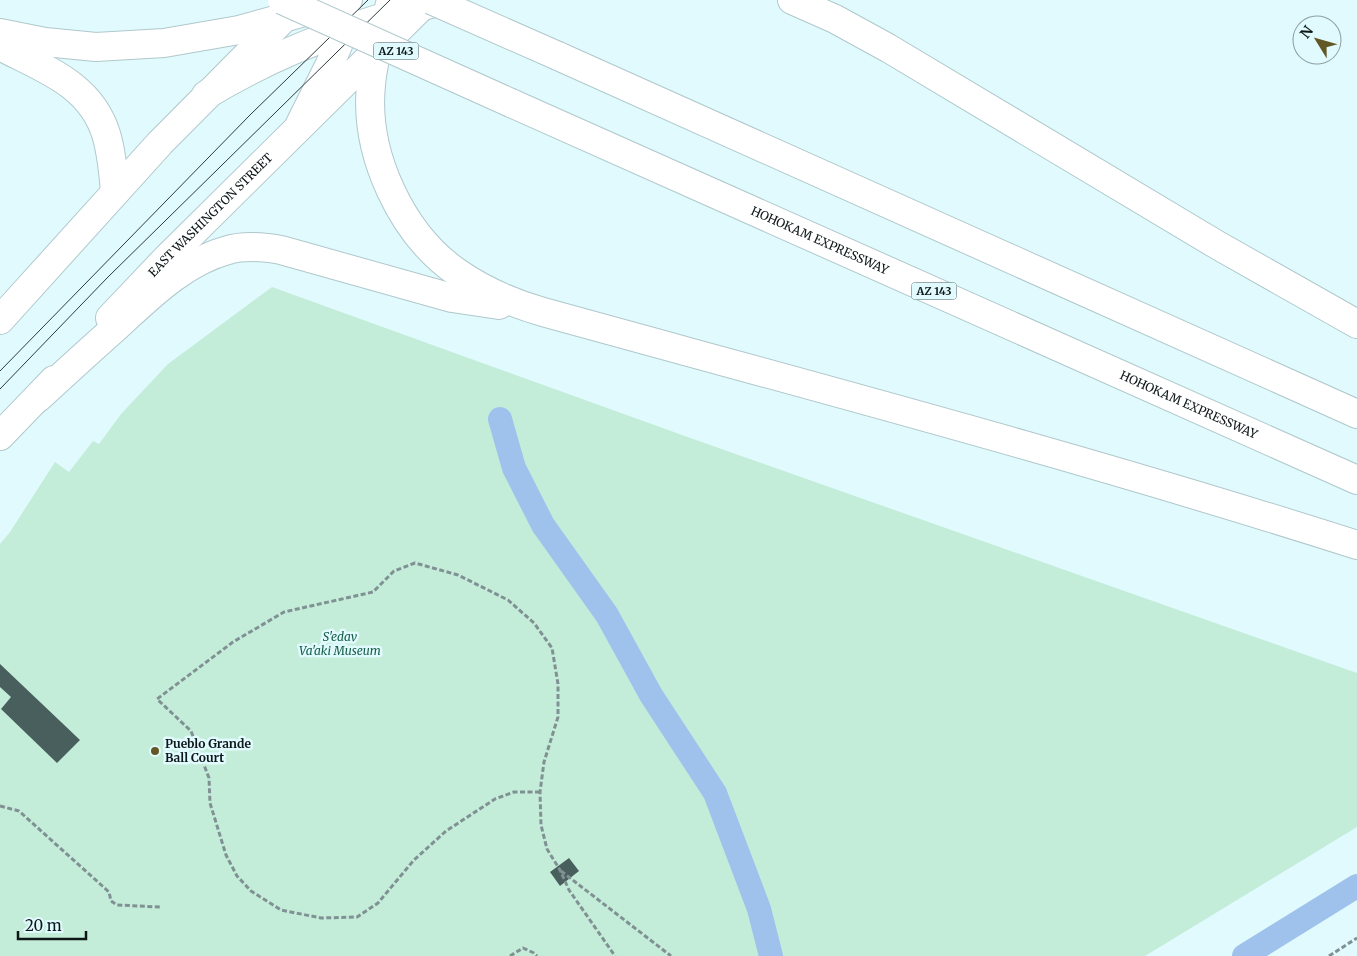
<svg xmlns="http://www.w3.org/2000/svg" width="1357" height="956" viewBox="0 0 1357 956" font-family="Merriweather,serif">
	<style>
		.green { fill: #c4edd9 }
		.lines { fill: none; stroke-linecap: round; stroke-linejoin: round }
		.canal { stroke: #9fc2ed; stroke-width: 24 }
		.building { fill: #495f5d }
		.primary-casing { stroke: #b0c8cc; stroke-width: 30 }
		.motorway-casing { stroke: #b0c8cc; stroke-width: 30 }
		.path { stroke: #809194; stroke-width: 3; stroke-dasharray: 5 2.5; stroke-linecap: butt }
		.primary { stroke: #fff; stroke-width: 28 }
		.motorway { stroke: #fff; stroke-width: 28 }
		.tram { stroke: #2f3a3c; stroke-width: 1 }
		.motorway-bridge-casing { stroke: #b0c8cc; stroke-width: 30; stroke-linecap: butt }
		.motorway-bridge { stroke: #fff; stroke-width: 28 }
		.poi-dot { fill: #635825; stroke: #e1fafe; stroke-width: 2 }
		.labels { text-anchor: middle; stroke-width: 5; stroke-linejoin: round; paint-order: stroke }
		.shield { fill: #e1fafe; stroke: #4d5b5d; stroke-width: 1 }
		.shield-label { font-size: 11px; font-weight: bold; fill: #0e1718 }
		.street-label { font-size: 12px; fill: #0e1718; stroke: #e1fafe }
		.park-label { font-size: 12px; font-style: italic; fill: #145d44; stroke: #e1fafe }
		.poi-label { font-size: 12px; font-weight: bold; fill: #0e1718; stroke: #e1fafe; text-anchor: start }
	</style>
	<rect width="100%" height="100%" fill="#e1fafe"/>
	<path class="green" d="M272,287L696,440L1357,673V827L1145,956H0V544L10,532L55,462L69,472L93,441L99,444L121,414L168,364Z"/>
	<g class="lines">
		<g class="canal">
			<path d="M500,419L514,468L543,525L607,615L651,695L715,793L759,909L771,956"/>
			<path d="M1244,956L1357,886"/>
		</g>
	</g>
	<g class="building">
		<path d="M0,664L80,740L57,763L1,709L11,697L0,687Z"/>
		<path d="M569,858L579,871L560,886L550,872Z"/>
	</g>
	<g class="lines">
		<defs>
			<g id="primary">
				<path id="s1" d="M110,318L166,259L428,0"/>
				<path d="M0,320L160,143L290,12"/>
				<path d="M0,436L54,380"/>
			</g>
			<g id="motorway">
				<path d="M391,0C384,28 373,56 371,85C364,153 401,234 458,273C484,291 512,303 543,312C815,387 1088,459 1357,545"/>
				<path d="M792,0L835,19L888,48L1219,246L1357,324"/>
				<path d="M0,33L45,42L96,47L164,43L239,30L348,0"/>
				<path d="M0,46C43,69 90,83 106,134C112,153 113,172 115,191"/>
				<path d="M558,56L1357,414"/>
				<path d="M206,95C280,50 363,20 447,0"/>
				<path id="s2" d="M511,103L1357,480"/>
				<path d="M298,128L330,64L348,21"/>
				<path d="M38,398C63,375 88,352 114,329C148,298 183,262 228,250C245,245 264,247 281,250L452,298L499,305"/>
			</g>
		</defs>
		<use href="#primary" class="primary-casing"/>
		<use href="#motorway" class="motorway-casing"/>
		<g class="path">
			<path d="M540,792H514L495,799L446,831L414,860L378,903L357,917L321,918L281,910L251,891L237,876L226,855L210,803L209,778L191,731L157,699L233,642L284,612L373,592L394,571L415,563L458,575L508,600L534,623L552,648L558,684V717L544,762L540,792L541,825L547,849L560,870L569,890L615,956"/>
			<path d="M0,806L19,811L109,892L111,901L117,905L160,907"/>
			<path d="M561,871L671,956"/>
			<path d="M510,956L523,948L534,953L537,956"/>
			<path d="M1329,956L1357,938"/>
		</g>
		<use href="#primary" class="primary"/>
		<use href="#motorway" class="motorway"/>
		<g class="tram">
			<path d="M0,371L250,115L368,0"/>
			<path d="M0,389L108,277L390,0"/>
		</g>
		<defs>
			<g id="motorway-bridge">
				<path d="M282,0L511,103"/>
				<path d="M431,0L558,56"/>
			</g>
		</defs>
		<use href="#motorway-bridge" class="motorway-bridge-casing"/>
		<use href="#motorway-bridge" class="motorway-bridge"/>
	</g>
	<circle class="poi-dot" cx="155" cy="751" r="5"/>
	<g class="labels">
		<g class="shield">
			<rect x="373.5" y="42.5" width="45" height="17" rx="4"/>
			<rect x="911.5" y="282.5" width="45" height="17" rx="4"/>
		</g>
		<g class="shield-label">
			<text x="396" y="55">AZ 143</text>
			<text x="934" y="295">AZ 143</text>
		</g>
		<g class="street-label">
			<text dy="4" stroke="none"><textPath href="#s1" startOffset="144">EAST WASHINGTON STREET</textPath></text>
			<text dy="4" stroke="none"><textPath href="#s2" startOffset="338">HOHOKAM EXPRESSWAY</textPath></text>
			<text dy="4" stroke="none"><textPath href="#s2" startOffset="742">HOHOKAM EXPRESSWAY</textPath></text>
		</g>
		<g class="park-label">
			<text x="340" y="641">S'edav<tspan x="340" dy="14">Va'aki Museum</tspan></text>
		</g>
		<g class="poi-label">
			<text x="165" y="748">Pueblo Grande<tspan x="165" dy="14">Ball Court</tspan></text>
		</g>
	</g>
	<g transform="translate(1317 40) rotate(307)"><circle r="24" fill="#e1fafe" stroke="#8d9fa2"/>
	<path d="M0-4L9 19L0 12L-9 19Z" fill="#635825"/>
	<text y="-8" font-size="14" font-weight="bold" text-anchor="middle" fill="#0e1718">N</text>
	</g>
	<path d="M18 931v8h68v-8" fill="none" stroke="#0e1718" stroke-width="2.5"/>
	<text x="25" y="931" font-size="15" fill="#0e1718" stroke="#e1fafe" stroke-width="4" paint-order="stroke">20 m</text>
</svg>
